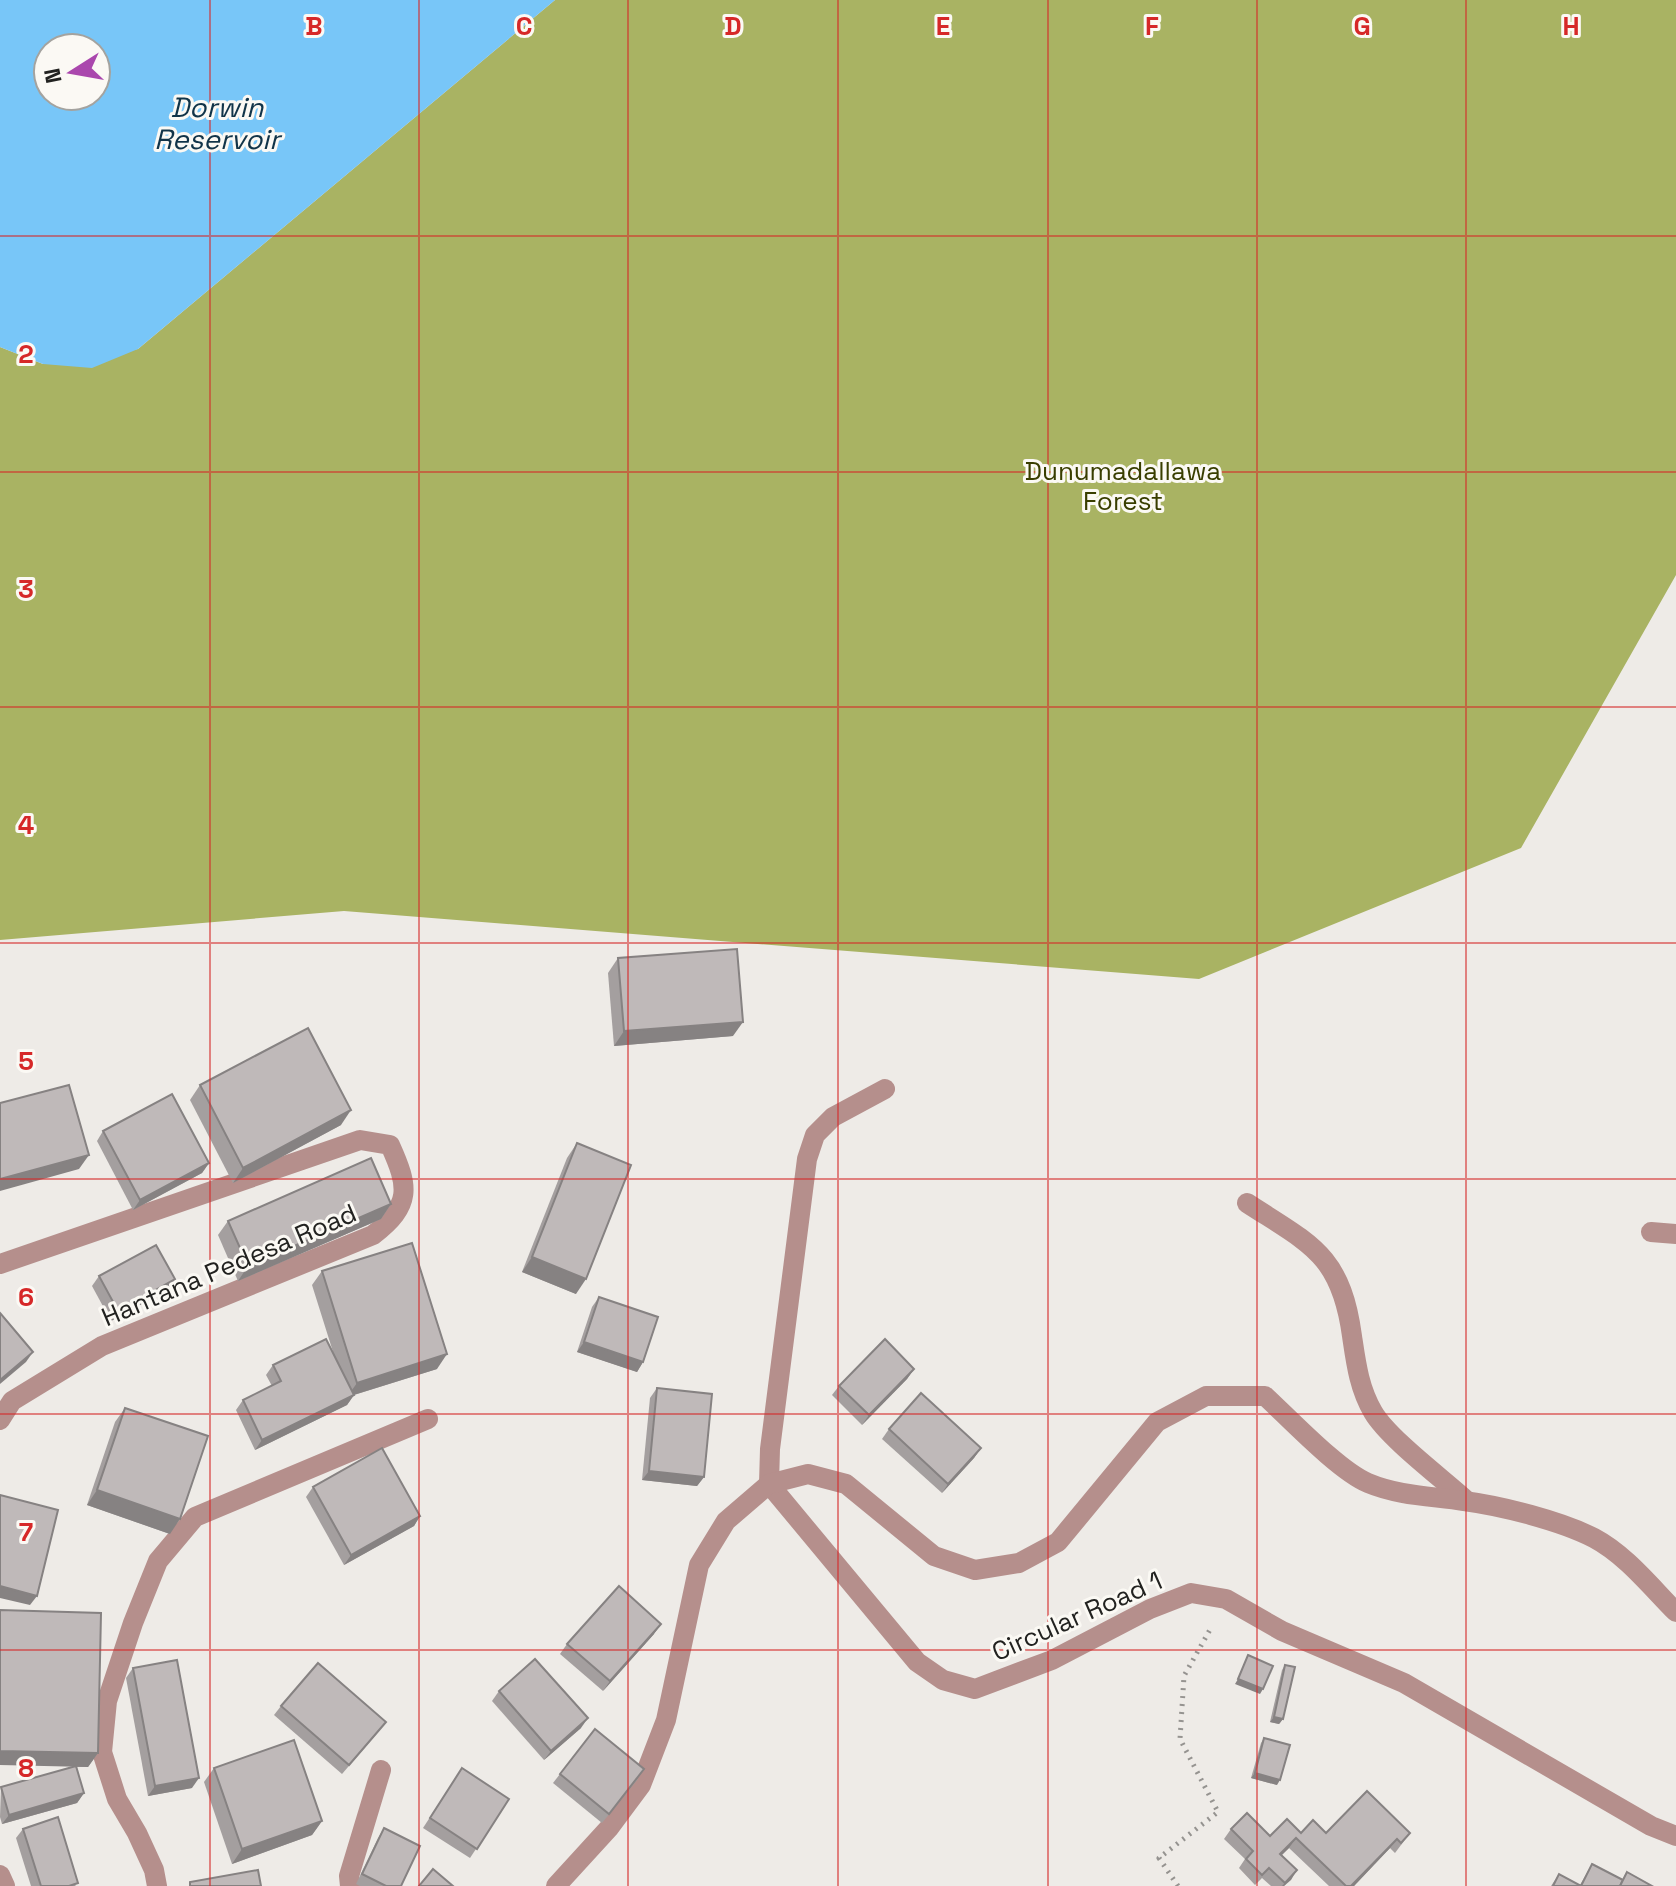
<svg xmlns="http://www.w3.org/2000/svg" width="1676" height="1886" viewBox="0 0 1676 1886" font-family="'Space Grotesk',sans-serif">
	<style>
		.forest { fill: #a9b363 }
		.water { fill: #78c6f8; fill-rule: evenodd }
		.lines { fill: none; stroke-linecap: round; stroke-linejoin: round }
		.path { stroke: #959390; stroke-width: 5; stroke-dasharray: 2 6; stroke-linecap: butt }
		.service { stroke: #b58f8c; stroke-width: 20 }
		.minor { stroke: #b58f8c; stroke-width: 20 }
		.wall { fill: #a49f9f }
		.shaded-wall { fill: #868282 }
		.building { fill: #bfb9b9; stroke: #868282; stroke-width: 2 }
		.grid { fill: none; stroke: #d62828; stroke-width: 2; stroke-opacity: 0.55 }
		.labels { text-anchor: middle; stroke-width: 6; stroke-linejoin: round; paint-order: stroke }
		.park-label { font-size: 26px; fill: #393e00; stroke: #fbf9f4 }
		.street-label { font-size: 26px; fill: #222220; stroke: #fbf9f4 }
		.water-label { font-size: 28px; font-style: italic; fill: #113449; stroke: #fbf9f4 }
		.grid-label { font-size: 26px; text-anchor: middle; font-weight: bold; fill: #d62828; stroke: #fbf9f4; stroke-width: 6; stroke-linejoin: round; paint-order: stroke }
	</style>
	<rect width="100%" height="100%" fill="#eeebe7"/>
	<path class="forest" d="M555,0H1676V575L1521,848L1199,979L344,911L0,940V347L43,364L138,349Z"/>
	<path class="water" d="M0,0H555L138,349L92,368L43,364L0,347ZM48,48H96V96H48Z"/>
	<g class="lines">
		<path class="path" d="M1178,1886L1159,1858L1218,1812L1180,1739L1184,1676L1212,1626"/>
		<g class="service">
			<path d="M1247,1203C1310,1244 1341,1254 1352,1336C1356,1363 1359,1388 1373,1412C1388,1438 1443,1479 1467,1501"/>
			<path d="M1651,1232L1676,1234"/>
			<path d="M769,1484L770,1449L807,1159L815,1135L833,1117L885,1089"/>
			<path d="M157,1886L154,1870L137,1833L117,1799L102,1752L107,1701L133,1623L158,1561L195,1517L428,1419"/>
			<path d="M350,1886L349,1876L381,1770"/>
		</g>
		<g class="minor">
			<path d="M0,1264L360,1140L390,1145C409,1187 412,1205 373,1235L102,1346L12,1401L0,1420"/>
			<path d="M769,1484L917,1662L943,1680L975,1689L1052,1660L1150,1609L1191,1593L1226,1599L1282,1631L1404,1683L1651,1826L1676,1836"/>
			<path d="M0,1875L5,1886"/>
			<path d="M556,1886L609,1828L641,1785L666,1720L699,1565L726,1521L769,1484L808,1474L846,1484L934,1556L975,1570L1019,1563L1058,1542L1157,1422L1206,1396H1265C1290,1419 1339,1471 1368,1483C1399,1496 1432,1496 1464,1501C1502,1506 1561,1521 1594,1538C1626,1555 1651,1587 1676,1612"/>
		</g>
	</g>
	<g class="wall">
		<path d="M618,958L733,1036L614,1046L608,973Z"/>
		<path d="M200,1085L341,1125L233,1183L190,1100Z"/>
		<path d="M103,1131L209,1163L202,1173L133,1210L97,1141Z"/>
		<path d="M577,1143L576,1294L522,1272L567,1158Z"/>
		<path d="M391,1204L381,1219L238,1281L218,1235L228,1221Z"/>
		<path d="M322,1271L437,1369L354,1395L347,1405L255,1450L236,1410L243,1400L272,1386L266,1375L273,1365L334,1355L312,1285Z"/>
		<path d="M99,1276L175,1279L169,1289L111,1321L92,1286Z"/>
		<path d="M599,1297L643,1362L637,1372L577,1352L592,1307Z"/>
		<path d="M914,1369L907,1379L862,1425L832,1395L839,1386Z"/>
		<path d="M657,1388L704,1477L697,1486L642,1480L650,1398Z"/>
		<path d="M125,1408L170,1534L87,1505L115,1422Z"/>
		<path d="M889,1429L981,1448L974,1458L942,1493L882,1439Z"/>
		<path d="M313,1487L420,1516L414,1526L344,1565L306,1497Z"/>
		<path d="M654,1634L603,1691L560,1654L567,1644Z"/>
		<path d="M1285,1665L1283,1719L1279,1724L1270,1722L1282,1670Z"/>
		<path d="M133,1668L192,1788L148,1796L126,1678Z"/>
		<path d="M499,1691L581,1728L544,1760L492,1701Z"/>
		<path d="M281,1706L379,1731L342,1774L274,1715Z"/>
		<path d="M1264,1738L1277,1785L1251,1778L1261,1743Z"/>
		<path d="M98,1753L88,1767H76L84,1793L77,1803L2,1824L0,1817L1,1787L74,1767Z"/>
		<path d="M214,1768L322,1821L312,1835L232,1864L204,1782Z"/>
		<path d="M462,1768L509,1799L470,1858L423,1828Z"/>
		<path d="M560,1774L638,1779L602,1823L553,1783Z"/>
		<path d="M384,1828L401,1886H360L356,1884L378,1838Z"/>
		<path d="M23,1829L76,1886H31L16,1838Z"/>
		<path d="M1231,1829L1270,1836L1301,1833H1410L1395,1853L1390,1848L1354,1886H1329L1289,1848L1282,1855L1297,1870L1284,1886H1271L1262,1878L1255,1885L1239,1868L1245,1859L1224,1839Z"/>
		<path d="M1592,1864L1622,1880L1627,1872L1652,1886H1551L1559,1874L1580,1885Z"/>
	</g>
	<g class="shaded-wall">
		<path d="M743,1022L733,1036L614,1046L624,1031Z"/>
		<path d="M351,1110L341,1125L233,1183L243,1168Z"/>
		<path d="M89,1155L79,1169L0,1191V1179Z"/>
		<path d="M209,1163L202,1173L133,1210L140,1200Z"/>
		<path d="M391,1204L381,1219L238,1281L248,1266Z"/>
		<path d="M532,1257L586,1279L576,1294L522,1272Z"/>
		<path d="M175,1279L169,1289L111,1321L118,1311Z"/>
		<path d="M584,1342L643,1362L637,1372L577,1352Z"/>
		<path d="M33,1352L26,1362L0,1384V1380Z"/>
		<path d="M447,1354L437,1369L347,1397L357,1383Z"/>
		<path d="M914,1369L907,1379L862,1425L869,1415Z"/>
		<path d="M354,1395L347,1405L255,1450L262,1440Z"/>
		<path d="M981,1448L974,1458L942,1493L948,1484Z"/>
		<path d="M649,1471L704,1477L697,1486L642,1480Z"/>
		<path d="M97,1490L180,1519L170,1534L87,1505Z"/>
		<path d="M420,1516L414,1526L344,1565L351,1555Z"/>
		<path d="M0,1586L37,1596L30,1605L0,1598Z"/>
		<path d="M661,1624L654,1634L603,1691L610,1681Z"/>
		<path d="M1238,1679L1263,1689L1260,1694L1235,1684Z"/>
		<path d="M1274,1717L1283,1719L1279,1724L1270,1722Z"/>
		<path d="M588,1718L581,1728L544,1760L551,1751Z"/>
		<path d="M0,1751L98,1753L88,1767L0,1765Z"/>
		<path d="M1255,1773L1280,1780L1277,1785L1251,1778Z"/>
		<path d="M199,1778L192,1788L148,1796L155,1786Z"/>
		<path d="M84,1793L77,1803L2,1824L9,1815Z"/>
		<path d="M322,1821L312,1835L232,1864L242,1849Z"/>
		<path d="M1296,1838L1289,1848L1273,1863L1280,1854Z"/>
		<path d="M1397,1839L1390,1848L1354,1886H1351Z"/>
		<path d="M1297,1870L1291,1880L1284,1886H1282Z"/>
	</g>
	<g class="building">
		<path d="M737,949L743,1022L624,1031L618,958Z"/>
		<path d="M308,1028L351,1110L243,1168L200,1085Z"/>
		<path d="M69,1085L89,1155L0,1179V1103Z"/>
		<path d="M172,1094L209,1163L140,1200L103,1131Z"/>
		<path d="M577,1143L631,1165L586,1279L532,1257Z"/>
		<path d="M371,1158L391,1204L248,1266L228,1221Z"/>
		<path d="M412,1243L447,1354L357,1383L322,1271Z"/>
		<path d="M156,1245L175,1279L118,1311L99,1276Z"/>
		<path d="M599,1297L658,1317L643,1362L584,1342Z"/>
		<path d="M0,1313L33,1352L0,1380Z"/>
		<path d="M326,1339L354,1395L262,1440L243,1400L281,1381L273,1365Z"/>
		<path d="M885,1339L914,1369L869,1415L839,1386Z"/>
		<path d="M657,1388L712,1394L704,1477L649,1471Z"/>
		<path d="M921,1393L981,1448L948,1484L889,1429Z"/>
		<path d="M125,1408L208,1436L180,1519L97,1490Z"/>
		<path d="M382,1448L420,1516L351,1555L313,1487Z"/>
		<path d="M0,1495L58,1510L37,1596L0,1586Z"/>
		<path d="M619,1586L661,1624L610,1681L567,1644Z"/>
		<path d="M0,1610L101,1613L98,1753L0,1751Z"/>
		<path d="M1248,1655L1273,1666L1263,1689L1238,1679Z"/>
		<path d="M535,1659L588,1718L551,1751L499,1691Z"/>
		<path d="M177,1660L199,1778L155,1786L133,1668Z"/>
		<path d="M318,1663L386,1722L349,1765L281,1706Z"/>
		<path d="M1285,1665L1295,1667L1283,1719L1274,1717Z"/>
		<path d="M595,1729L644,1769L609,1814L560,1774Z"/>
		<path d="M1264,1738L1290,1745L1280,1780L1255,1773Z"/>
		<path d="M294,1740L322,1821L242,1849L214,1768Z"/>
		<path d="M76,1766L84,1793L9,1815L1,1787Z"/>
		<path d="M462,1768L509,1799L477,1849L430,1818Z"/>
		<path d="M1367,1791L1410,1833L1401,1843L1397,1839L1351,1886H1346L1296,1838L1280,1854L1297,1870L1285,1883L1269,1868L1262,1875L1246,1859L1253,1851L1231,1829L1247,1813L1270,1836L1287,1819L1301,1833L1313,1820L1326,1833Z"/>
		<path d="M58,1817L78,1883L69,1886H41L23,1829Z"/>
		<path d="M384,1828L420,1846L401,1886H386L362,1874Z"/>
		<path d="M1592,1864L1623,1880L1620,1886H1553L1559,1874L1581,1886Z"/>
		<path d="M433,1869L453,1886H419Z"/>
		<path d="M258,1870L261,1886H190V1882Z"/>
		<path d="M1627,1872L1652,1886H1620Z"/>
	</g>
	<path class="grid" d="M210,0V1886M419,0V1886M628,0V1886M838,0V1886M1048,0V1886M1257,0V1886M1466,0V1886M0,236H1676M0,472H1676M0,707H1676M0,943H1676M0,1179H1676M0,1414H1676M0,1650H1676"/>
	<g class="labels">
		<g class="park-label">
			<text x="1123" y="480">Dunumadallawa<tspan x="1123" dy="30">Forest</tspan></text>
		</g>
		<g class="street-label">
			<text transform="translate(229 1265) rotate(-23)" y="9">Hantana Pedesa Road</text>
			<text transform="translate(1077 1616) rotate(-24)" y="9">Circular Road 1</text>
		</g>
		<g class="water-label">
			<text x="217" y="117">Dorwin<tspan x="217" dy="32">Reservoir</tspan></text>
		</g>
	</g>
	<g class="grid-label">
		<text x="314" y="35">B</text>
		<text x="524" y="35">C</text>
		<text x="733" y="35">D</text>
		<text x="943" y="35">E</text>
		<text x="1152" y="35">F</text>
		<text x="1362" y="35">G</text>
		<text x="1571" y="35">H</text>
		<text x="26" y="363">2</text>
		<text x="26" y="598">3</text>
		<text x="26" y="834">4</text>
		<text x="26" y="1070">5</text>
		<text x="26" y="1306">6</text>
		<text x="26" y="1541">7</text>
		<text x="26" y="1777">8</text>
	</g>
	<g transform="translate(72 72) rotate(259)"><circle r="38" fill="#fbf9f4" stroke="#a4a39f" stroke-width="2"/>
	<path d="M0-6L14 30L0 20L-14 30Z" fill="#aa47ad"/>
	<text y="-12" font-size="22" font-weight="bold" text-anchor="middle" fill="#222220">N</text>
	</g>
</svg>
